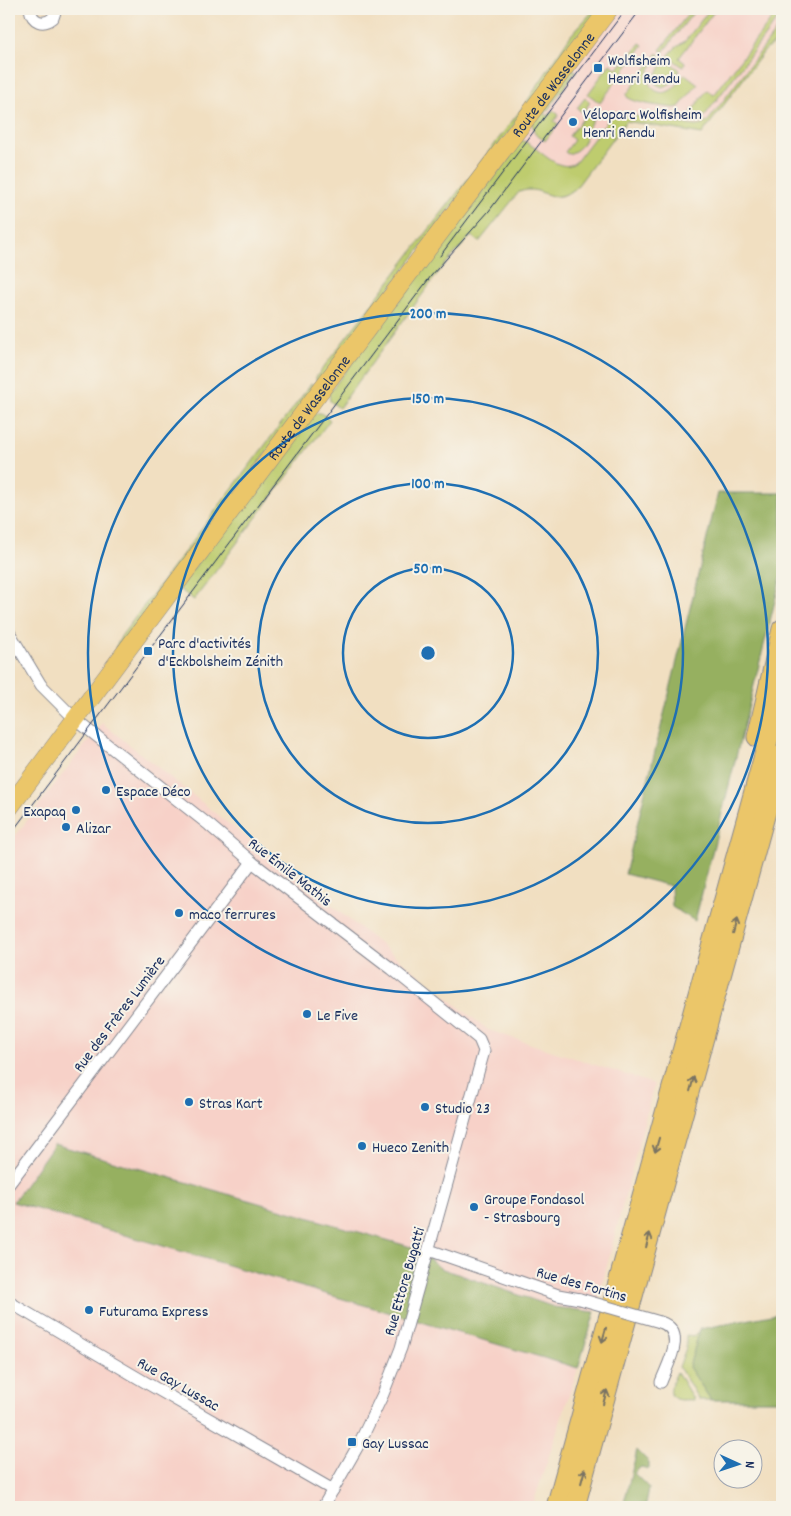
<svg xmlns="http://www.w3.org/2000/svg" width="791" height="1516" viewBox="0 0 791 1516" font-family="Dekko,sans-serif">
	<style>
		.built { fill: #f7d1c8 }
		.green { fill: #becc6e; stroke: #6c7e66 }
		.forest { fill: #96b061; stroke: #587060 }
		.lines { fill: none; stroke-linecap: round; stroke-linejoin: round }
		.minor-casing { stroke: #868790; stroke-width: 13 }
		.primary-casing { stroke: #868790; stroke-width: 19 }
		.trunk-casing { stroke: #868790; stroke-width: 21 }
		.minor { stroke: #fff; stroke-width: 11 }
		.primary { stroke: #ebc669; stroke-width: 18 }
		.trunk { stroke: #ebc669; stroke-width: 19 }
		.tram { stroke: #1b2f5e; stroke-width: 1 }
		.minor-bridge-casing { stroke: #868790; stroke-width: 13; stroke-linecap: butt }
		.minor-bridge { stroke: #fff; stroke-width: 11 }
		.oneway { stroke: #797363 }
		.ring { fill: none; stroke: #1f6fb2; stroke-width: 2.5 }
		.poi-dot { fill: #1f6fb2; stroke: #f7f3e8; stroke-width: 2 }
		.labels { text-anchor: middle; stroke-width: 4; stroke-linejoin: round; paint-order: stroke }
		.poi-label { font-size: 16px; fill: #1b2f5e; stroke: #f7f3e8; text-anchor: start }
		.street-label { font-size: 16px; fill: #1b2f5e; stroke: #f7f3e8 }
		.centre { fill: #1f6fb2; stroke: #f7f3e8; stroke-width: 2.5 }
		.ring-label { font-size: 15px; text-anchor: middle; font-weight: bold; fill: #1f6fb2; stroke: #f7f3e8; stroke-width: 4; stroke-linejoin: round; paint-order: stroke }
	</style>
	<rect width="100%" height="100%" fill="#f7f3e8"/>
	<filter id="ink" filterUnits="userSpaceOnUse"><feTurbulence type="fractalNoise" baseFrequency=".02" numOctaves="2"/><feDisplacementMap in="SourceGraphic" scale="10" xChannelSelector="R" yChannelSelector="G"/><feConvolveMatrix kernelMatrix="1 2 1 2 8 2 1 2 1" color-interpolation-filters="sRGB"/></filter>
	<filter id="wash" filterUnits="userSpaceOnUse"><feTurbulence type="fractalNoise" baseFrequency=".0096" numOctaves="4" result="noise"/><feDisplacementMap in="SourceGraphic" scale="20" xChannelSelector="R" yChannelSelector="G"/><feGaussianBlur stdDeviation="1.12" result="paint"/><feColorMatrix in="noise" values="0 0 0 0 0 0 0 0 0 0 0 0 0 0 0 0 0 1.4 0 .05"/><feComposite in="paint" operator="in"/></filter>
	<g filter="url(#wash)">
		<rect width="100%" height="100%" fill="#f1dfc1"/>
		<g class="built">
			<path d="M602,9H782V39L766,49L702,134L626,121L575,189L568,194L560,197L547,195L540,191L534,189L519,192L493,173Z"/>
			<path d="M102,723L488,1030L654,1084L595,1312L554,1307L440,1268L418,1249L54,1144L13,1202L578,1368L532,1507H9V844Z"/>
		</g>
		<g class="green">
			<path d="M595,9L600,12L319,382L316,380V377L526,103L571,35Z"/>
			<path d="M692,9H696L663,52L660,50Z"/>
			<path d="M710,9H716L679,58L685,63L683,67L668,56L674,49L686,40Z"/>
			<path d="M779,9H782V13L703,118L700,120L696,121L691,116L692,111L707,90L714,95Z"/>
			<path d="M782,23V39L766,49L702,134L626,121L575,189C548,208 545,183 519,192L479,242L471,236L441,269L339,408L330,401L329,393L521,140C538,145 558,176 576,162L614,112L695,126L702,125L708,121Z"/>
			<path d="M640,43L643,45L600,103L588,94L610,64L618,69L622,63L624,64Z"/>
			<path d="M658,53L661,56C657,61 651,66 649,72C644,84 657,97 669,91C676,88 680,80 685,74L698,84L679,107L674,108C662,106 636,104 627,97V94Z"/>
			<path d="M666,59L680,70L669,85L662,87L656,84L654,78Z"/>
			<path d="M572,68L576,71L545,114L548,116L553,110L559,115L554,121L558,124L545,141L535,134L532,124Z"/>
			<path d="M585,98L590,102L585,110L594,117C584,131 589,148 568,154L565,152L574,140L569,136L586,115L577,108Z"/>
			<path d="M311,384L317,386L117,650L115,648L122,635Z"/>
			<path d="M317,413H321L330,420L194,600L178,588L313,414Z"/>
			<path d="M700,1331L689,1367L711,1400H699L679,1367L686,1348V1335L694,1336Z"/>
			<path d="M677,1372L693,1399V1400C689,1399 680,1401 676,1399C665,1395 674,1379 677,1372Z"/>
		</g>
		<g class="forest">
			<path d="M718,493H782V573L695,921L672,907L671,886L625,874Z"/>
			<path d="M54,1144L418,1249L440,1268L554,1307L595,1312L578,1368L13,1202Z"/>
			<path d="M782,1313V1400H711L689,1367L700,1329Z"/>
			<path d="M637,1450L649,1462V1469L641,1467L634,1473L649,1488L646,1505L630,1502L628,1507H623Z"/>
		</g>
	</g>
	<g filter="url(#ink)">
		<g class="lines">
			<defs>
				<g id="minor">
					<path d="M30,9C32,22 43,26 53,18L56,9"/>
					<path d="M9,632L41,685L75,719L209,825L252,862L392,969L479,1039L484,1051L401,1348L383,1394L359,1444L323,1507"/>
					<path d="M9,1184L252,862"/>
					<path d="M429,1250L558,1295L580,1299"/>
					<path d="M9,1302L150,1385L333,1490"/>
					<path d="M660,1322C688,1331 668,1363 661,1382"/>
				</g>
				<g id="primary">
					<path id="s1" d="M9,808L314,399L609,9"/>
				</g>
				<g id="trunk">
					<path d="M757,737L782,629"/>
					<path d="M556,1507L782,690"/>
					<path d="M575,1507L782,754"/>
				</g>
			</defs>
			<use href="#minor" class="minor-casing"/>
			<use href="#primary" class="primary-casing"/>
			<use href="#trunk" class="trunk-casing"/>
			<use href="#minor" class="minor"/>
			<use href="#primary" class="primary"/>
			<use href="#trunk" class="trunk"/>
			<g class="tram">
				<path d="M440,256L626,9"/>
				<path d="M9,836L431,276L489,211L641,9"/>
			</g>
			<defs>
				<path id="minor-bridge" d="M580,1299L660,1322"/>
			</defs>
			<use href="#minor-bridge" class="minor-bridge-casing"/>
			<use href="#minor-bridge" class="minor-bridge"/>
		</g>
		<defs><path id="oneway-shaft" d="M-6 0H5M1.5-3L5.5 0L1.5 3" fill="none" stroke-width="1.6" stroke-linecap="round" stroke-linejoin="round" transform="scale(1.25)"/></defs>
		<g class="oneway">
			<use href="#oneway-shaft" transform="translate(735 927) rotate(-75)"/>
			<use href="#oneway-shaft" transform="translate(692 1084) rotate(-75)"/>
			<use href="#oneway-shaft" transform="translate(657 1145) rotate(106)"/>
			<use href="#oneway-shaft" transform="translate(648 1240) rotate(-75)"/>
			<use href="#oneway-shaft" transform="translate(604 1335) rotate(106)"/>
			<use href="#oneway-shaft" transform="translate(605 1397) rotate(-75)"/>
			<use href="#oneway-shaft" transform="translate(583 1476) rotate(-75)"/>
		</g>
	</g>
	<g class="ring">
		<circle cx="428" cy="653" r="85"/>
		<circle cx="428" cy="653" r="170"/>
		<circle cx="428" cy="653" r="255"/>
		<circle cx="428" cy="653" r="340"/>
	</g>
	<g class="poi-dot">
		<rect x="593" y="63" width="10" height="10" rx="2.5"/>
		<circle cx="573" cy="122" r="5"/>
		<rect x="143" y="646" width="10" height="10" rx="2.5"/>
		<circle cx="106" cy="790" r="5"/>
		<circle cx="76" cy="810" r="5"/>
		<circle cx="66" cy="827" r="5"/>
		<circle cx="179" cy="913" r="5"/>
		<circle cx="307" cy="1014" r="5"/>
		<circle cx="189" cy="1102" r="5"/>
		<circle cx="425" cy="1107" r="5"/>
		<circle cx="362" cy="1146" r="5"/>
		<circle cx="474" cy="1207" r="5"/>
		<circle cx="89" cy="1310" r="5"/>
		<rect x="347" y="1437" width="10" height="10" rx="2.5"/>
	</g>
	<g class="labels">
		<g class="poi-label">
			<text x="608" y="65">Wolfisheim<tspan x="608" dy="18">Henri Rendu</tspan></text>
			<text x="583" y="119">Véloparc Wolfisheim<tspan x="583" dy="18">Henri Rendu</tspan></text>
			<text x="158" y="648">Parc d'activités<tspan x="158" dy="18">d'Eckbolsheim Zénith</tspan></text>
			<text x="116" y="796">Espace Déco</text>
			<text x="66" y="816" text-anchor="end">Exapaq</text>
			<text x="76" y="833">Alizar</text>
			<text x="189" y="919">maco ferrures</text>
			<text x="317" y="1020">Le Five</text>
			<text x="199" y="1108">Stras Kart</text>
			<text x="435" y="1113">Studio 23</text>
			<text x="372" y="1152">Hueco Zenith</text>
			<text x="484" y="1204">Groupe Fondasol<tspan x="484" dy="18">- Strasbourg</tspan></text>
			<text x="99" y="1316">Futurama Express</text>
			<text x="362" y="1448">Gay Lussac</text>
		</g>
		<g class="street-label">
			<text dy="6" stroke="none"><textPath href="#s1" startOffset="905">Route de Wasselonne</textPath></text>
			<text dy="6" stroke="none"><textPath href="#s1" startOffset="500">Route de Wasselonne</textPath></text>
			<text transform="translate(291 871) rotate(38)" y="6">Rue Émile Mathis</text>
			<text transform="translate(118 1013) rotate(-53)" y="6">Rue des Frères Lumière</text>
			<text transform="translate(403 1281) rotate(-74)" y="6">Rue Ettore Bugatti</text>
			<text transform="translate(582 1283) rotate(16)" y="6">Rue des Fortins</text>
			<text transform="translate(179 1383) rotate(30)" y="6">Rue Gay Lussac</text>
		</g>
	</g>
	<circle cx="428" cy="653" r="8" class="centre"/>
	<g class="ring-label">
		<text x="428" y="318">200 m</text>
		<text x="428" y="403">150 m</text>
		<text x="428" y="488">100 m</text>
		<text x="428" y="573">50 m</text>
	</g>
	<rect width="791" height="1516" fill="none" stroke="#f7f3e8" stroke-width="30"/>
	<g transform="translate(738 1464) rotate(93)"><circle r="24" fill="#f7f3e8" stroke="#9fa5b1"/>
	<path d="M0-4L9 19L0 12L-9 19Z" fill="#1f6fb2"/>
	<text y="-8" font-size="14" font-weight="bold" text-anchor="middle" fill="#1b2f5e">N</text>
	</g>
</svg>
